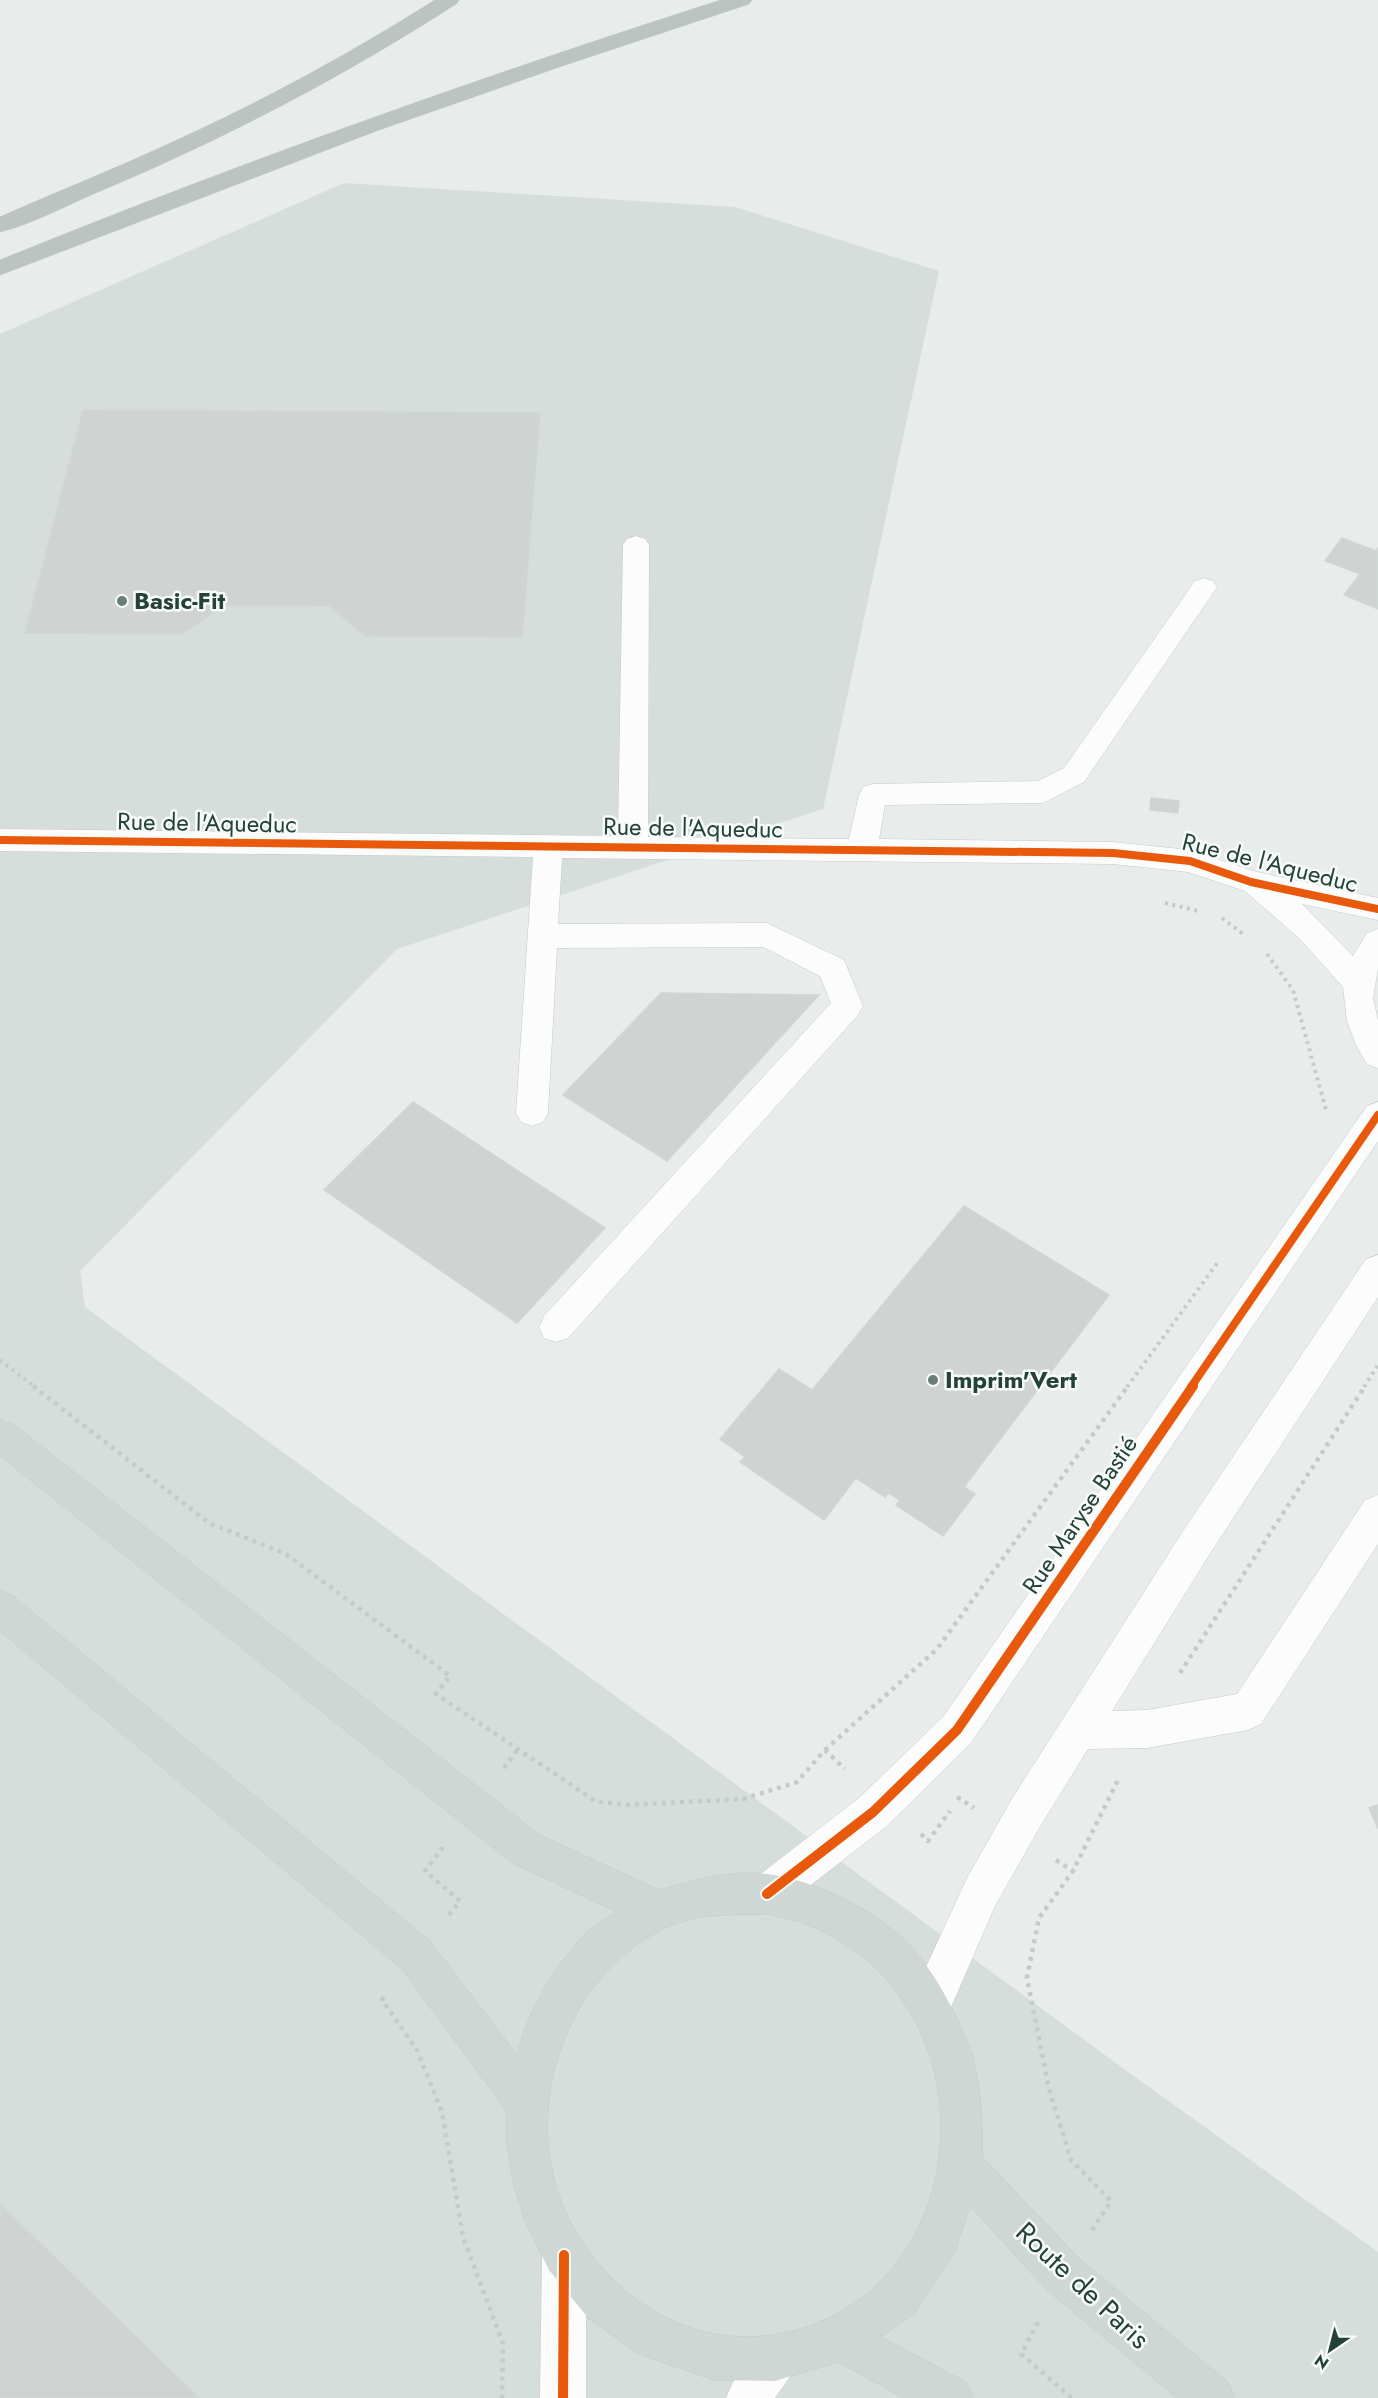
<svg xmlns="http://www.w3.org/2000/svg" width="1378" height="2398" viewBox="0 0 1378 2398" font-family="Jost,sans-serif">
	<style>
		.built { fill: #d6dedb }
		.building { fill: #cfd4d2; stroke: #d1d6d4; stroke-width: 1.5 }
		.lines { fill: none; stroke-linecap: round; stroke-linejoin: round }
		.minor-casing { stroke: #c5cac8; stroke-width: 1 }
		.major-casing { stroke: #c3ccc9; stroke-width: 1 }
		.highway-casing { stroke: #c3ccc9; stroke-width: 1 }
		.path-far1 { stroke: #c3ccca; stroke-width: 4; stroke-dasharray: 3 4.5; stroke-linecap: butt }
		.path { stroke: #c3ccca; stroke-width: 4.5; stroke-dasharray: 4 5; stroke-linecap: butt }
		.minor { fill: #fcfcfc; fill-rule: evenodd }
		.major { fill: #cfd7d5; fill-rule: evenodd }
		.highway { fill: #bcc4c2; fill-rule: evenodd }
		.cycleway-far1-casing { stroke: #f7fbf9; stroke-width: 12 }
		.cycleway-casing { stroke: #f7fbf9; stroke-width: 14 }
		.cycleway-far1 { stroke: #e8590c; stroke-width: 8 }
		.cycleway { stroke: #e8590c; stroke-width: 10 }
		.poi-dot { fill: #697e78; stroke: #f7fbf9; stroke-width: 2 }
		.labels { text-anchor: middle; stroke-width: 5; stroke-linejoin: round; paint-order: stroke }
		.poi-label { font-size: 24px; font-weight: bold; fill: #24423a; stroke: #f7fbf9; text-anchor: start }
		.street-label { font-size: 24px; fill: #24423a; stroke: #f7fbf9 }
		.near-street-label { font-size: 28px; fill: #24423a; stroke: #f7fbf9 }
	</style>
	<rect width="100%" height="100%" fill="#e8edeb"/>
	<path class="built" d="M344,183L735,207L939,271L823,809L397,949L80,1271L85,1307L1120,2066L1378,2252V2398H0V334Z"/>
	<g class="building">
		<path d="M83,410L540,413L522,637L365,636L330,606L226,605L181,634L25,633Z"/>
		<path d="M1342,538L1376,551L1378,548V609L1344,595L1360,574L1325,561Z"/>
		<path d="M1151,798L1179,801L1178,813L1150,810Z"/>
		<path d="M661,993L819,995L667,1161L563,1095Z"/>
		<path d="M413,1102L605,1228L517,1323L324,1190Z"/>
		<path d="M964,1206L1109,1295L964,1487L975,1494L943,1536L896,1505L900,1500L889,1493L885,1497L856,1478L824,1520L740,1462L745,1457L720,1439L779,1369L812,1390Z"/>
		<path d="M1378,1805V1829L1369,1808Z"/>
		<path d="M0,2204L199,2398H0Z"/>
	</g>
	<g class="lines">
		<defs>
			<g id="minor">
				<path d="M636,536L645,539L649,545L648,837L849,839L859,795L863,787L873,784L1038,781L1064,768L1195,581L1204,578L1213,581L1217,587L1213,593L1084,782L1043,803L885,805L879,839L1113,842L1190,850L1253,871L1378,898V920L1302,904L1353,956L1367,933L1378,929V968L1373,998L1378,1021V1068L1367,1064L1356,1045L1347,1021L1343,987L1300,939L1245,891L1188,872L1113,864L562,858L558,924L767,923L844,960L863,1006L858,1015L568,1338L556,1342L544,1338L539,1327L544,1316L831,1003L820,976L763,947L557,948L548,1113L543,1122L532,1126L521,1122L516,1113L533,857L0,851V829L618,836L623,545L627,539Z"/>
				<path d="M1378,1102V1141L971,1743L887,1826L781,1908L767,1914L753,1908L747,1894L753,1880L859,1798L943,1717L1367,1106Z"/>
				<path d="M1378,1255V1297L1211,1552L1112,1711L1147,1710L1237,1694L1365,1500L1378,1495V1544L1261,1724L1248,1730L1147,1748L1088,1749L1041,1825L995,1906L945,2021L930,2027L915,2021L909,2006L915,1991L967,1878L1013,1797L1185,1528L1366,1259Z"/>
				<path d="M564,2233L579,2240L586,2255V2398H540L542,2255L549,2240Z"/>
				<path d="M775,2337L791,2343L797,2359L791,2375L775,2398H726L733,2382L759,2343Z"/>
			</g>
			<path id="major" d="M0,1419L13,1424L540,1835L659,1890C694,1880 729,1870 766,1874C815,1879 882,1913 914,1950C933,1972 947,1997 959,2023C964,2034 970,2046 973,2057C981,2091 983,2122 982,2157L1080,2259L1228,2382L1235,2398H1177L1048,2291L970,2206L955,2251L915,2313L881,2337L966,2382L973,2398H904L838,2362L775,2381L714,2380L639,2354L589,2319L549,2270L525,2221L514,2186L507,2146L506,2110L402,1969L0,1631V1590L13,1596L430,1941L517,2055C527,2011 559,1957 593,1927C600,1921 610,1917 617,1912L512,1863L0,1456ZM767,1914C781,1918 797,1920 811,1926C837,1937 865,1956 884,1977C984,2085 949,2283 803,2328C764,2340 727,2340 689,2327C637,2310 592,2266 568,2217C518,2115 563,1977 665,1928C697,1913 733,1915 767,1914Z"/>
			<g id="highway">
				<path d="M435,0H459L456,4C344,76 228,137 105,189C73,202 33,224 0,232V217C58,191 118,168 175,141C265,100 351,53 435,0Z"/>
				<path d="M721,0H752L749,4L562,66L376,131L0,275V260C237,164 477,78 721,0Z"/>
			</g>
		</defs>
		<use href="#minor" class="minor-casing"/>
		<use href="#major" class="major-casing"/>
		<use href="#highway" class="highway-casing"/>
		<g class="path-far1">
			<path d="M1165,903L1198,911"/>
			<path d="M1222,918L1243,934"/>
			<path d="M1267,954L1293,990L1326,1110"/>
			<path d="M0,1360L35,1387"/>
			<path d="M1127,1387L1218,1262"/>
			<path d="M1364,1387L1378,1365"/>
		</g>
		<g class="path">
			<path d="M33,1386L209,1523L286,1554L450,1676L436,1694L595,1801L626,1805L743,1799L797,1782L825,1750L845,1769"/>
			<path d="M1180,1673L1365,1386"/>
			<path d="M825,1750L937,1649L1128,1386"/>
			<path d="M504,1768L518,1749"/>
			<path d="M958,1800L959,1798L974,1808"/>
			<path d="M921,1834L928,1841L950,1811"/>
			<path d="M443,1847L425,1871L460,1901L448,1916"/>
			<path d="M1056,1860L1073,1871"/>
			<path d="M384,1997L382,2000L417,2050L442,2112L463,2237L503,2344L502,2398"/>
			<path d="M1092,2230L1111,2201L1071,2160L1049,2089L1027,1978L1039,1918L1073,1871L1119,1778"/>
			<path d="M1038,2322L1021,2354L1072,2398"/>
		</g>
		<use href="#minor" class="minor"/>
		<use href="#major" class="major"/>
		<use href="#highway" class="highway"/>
		<defs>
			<g id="cycleway-far1">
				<path d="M0,840L1113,853L1190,861L1251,882L1378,909"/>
				<path d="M1191,1387L1378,1115"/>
			</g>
			<g id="cycleway">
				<path d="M767,1894L873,1812L957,1730L1193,1386"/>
				<path d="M563,2398L564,2255"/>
			</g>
		</defs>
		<use href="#cycleway-far1" class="cycleway-far1-casing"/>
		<use href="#cycleway" class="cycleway-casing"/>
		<use href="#cycleway-far1" class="cycleway-far1"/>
		<use href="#cycleway" class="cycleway"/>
	</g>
	<g class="poi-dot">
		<circle cx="122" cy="601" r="6"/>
		<circle cx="933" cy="1380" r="6"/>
	</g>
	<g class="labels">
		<g class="poi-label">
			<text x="134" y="609">Basic-Fit</text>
			<text x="945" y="1388">Imprim'Vert</text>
		</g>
		<g class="street-label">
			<text transform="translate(207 823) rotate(1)" y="8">Rue de l'Aqueduc</text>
			<text transform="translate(693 828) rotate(1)" y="8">Rue de l'Aqueduc</text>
			<text transform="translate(1270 863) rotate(14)" y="8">Rue de l'Aqueduc</text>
			<text transform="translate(1080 1515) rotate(-56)" y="8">Rue Maryse Bastié</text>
		</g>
		<g class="near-street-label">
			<text transform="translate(1083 2285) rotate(43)" y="10">Route de Paris</text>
		</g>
	</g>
	<g transform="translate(1330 2350) rotate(215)" stroke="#f7fbf9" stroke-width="4.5" paint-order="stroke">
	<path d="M0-4.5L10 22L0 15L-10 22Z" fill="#24423a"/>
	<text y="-9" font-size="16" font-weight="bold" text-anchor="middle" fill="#24423a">N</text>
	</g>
</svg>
